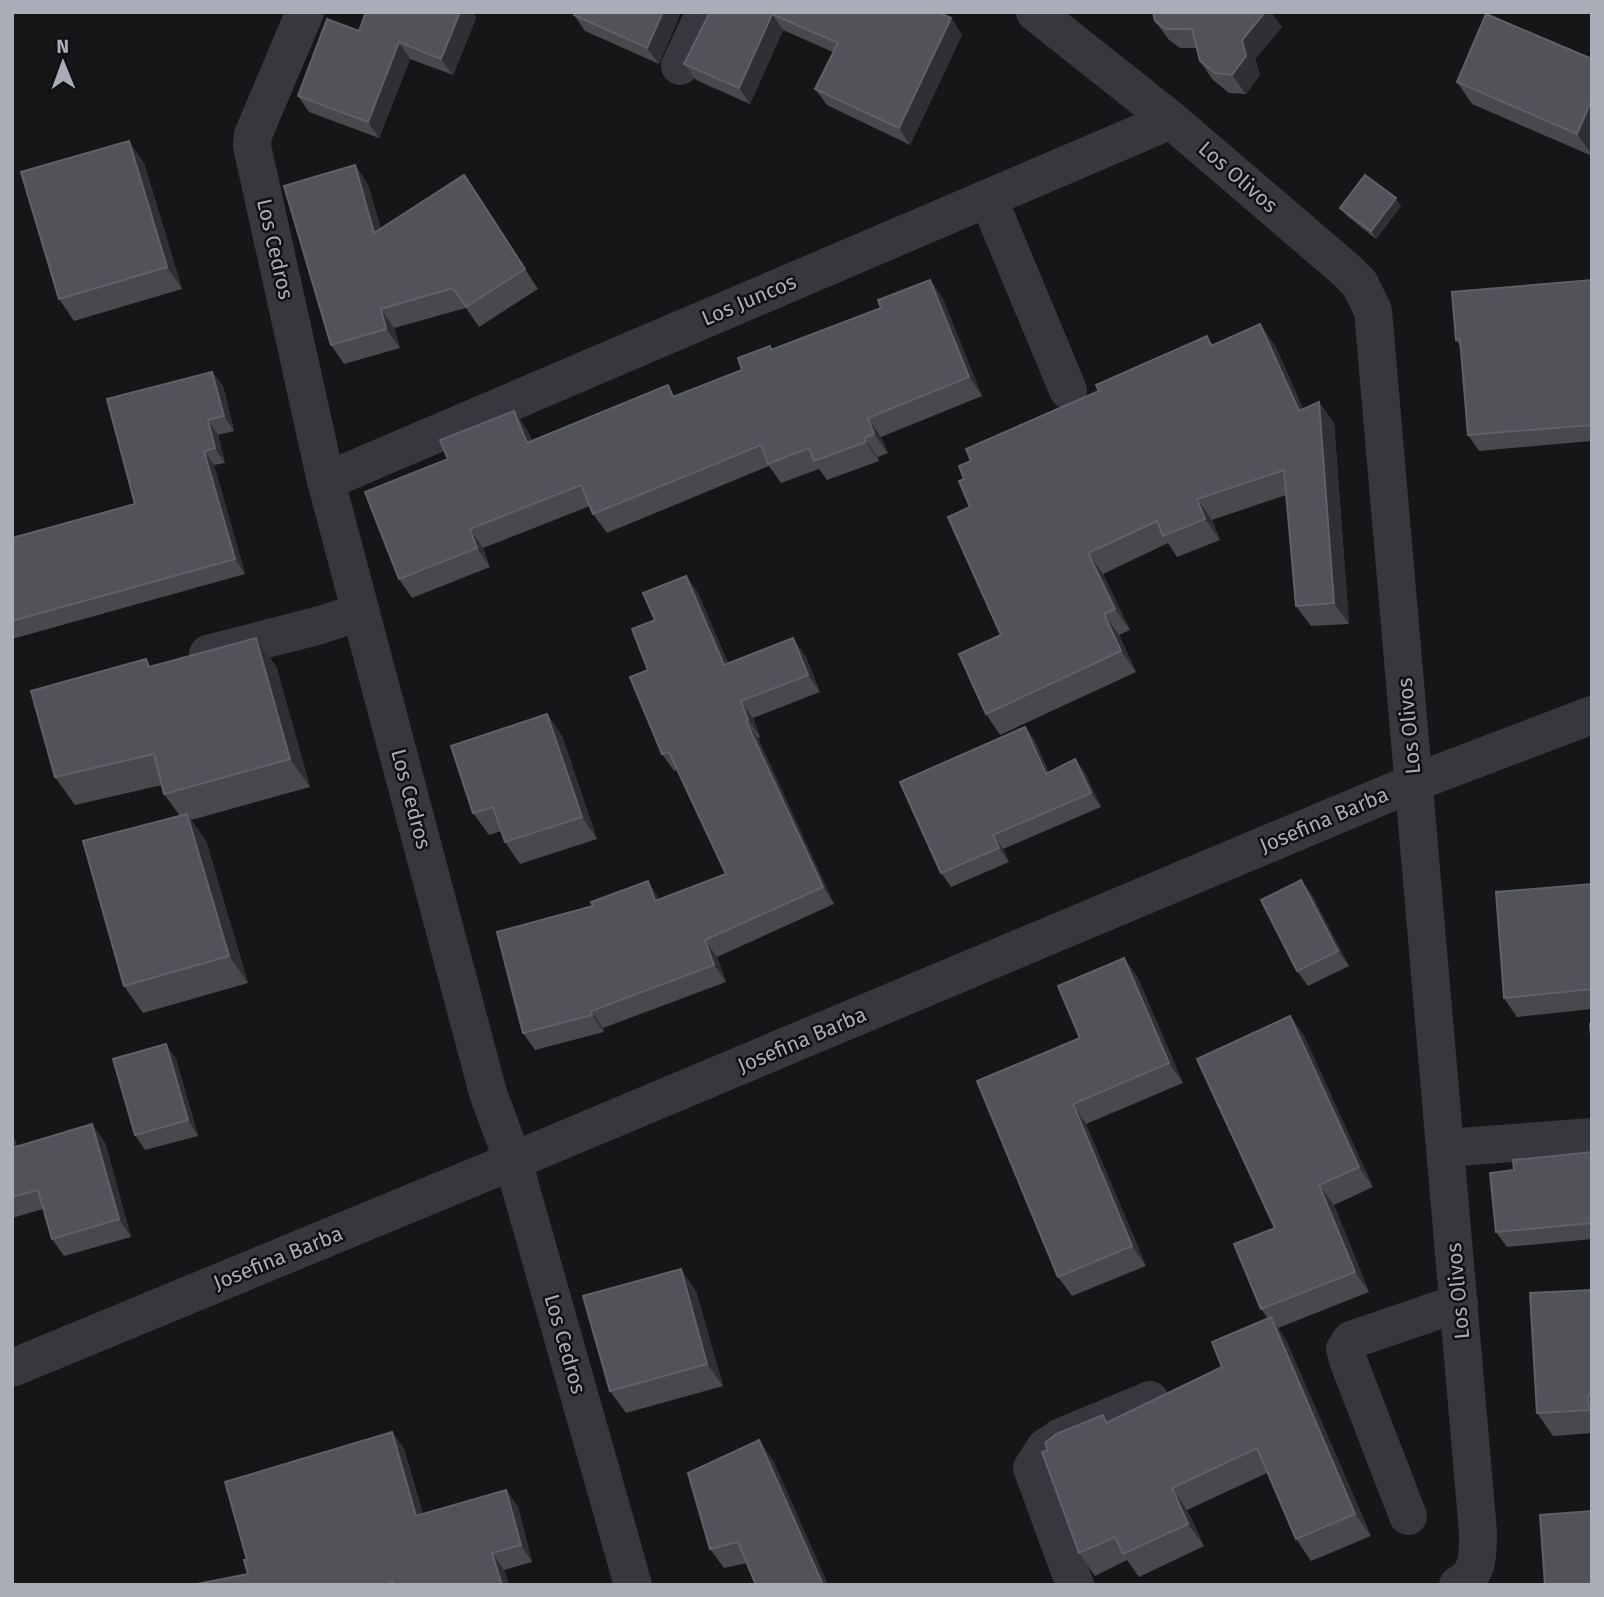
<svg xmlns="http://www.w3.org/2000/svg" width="1604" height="1597" viewBox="0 0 1604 1597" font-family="'Fira Sans',sans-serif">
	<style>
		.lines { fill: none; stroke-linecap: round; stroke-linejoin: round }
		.minor { stroke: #37383d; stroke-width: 38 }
		.wall { fill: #47494d }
		.shaded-wall { fill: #2f3033 }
		.building { fill: #525359; stroke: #5f6168; stroke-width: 2 }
		.labels { text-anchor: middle; stroke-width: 5; stroke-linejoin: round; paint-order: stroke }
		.street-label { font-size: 21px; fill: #a8adb8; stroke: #111113 }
	</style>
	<rect width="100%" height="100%" fill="#161618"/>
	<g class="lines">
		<g class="minor">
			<path d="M305,12L253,135L252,146L326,481L488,1093L513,1161L633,1585"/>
			<path d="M1035,12L1171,120L1346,270L1360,284L1373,311L1478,1532C1478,1553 1479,1575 1458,1585"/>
			<path d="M680,66L705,12"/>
			<path d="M988,198L1068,390"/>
			<path d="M326,481L1171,120"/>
			<path d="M208,654L320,625L361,612"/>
			<path d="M1445,1148L1592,1137"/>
			<path d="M12,1368L513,1161L1413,783L1592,715"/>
			<path d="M1408,1516L1349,1363L1345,1349L1351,1340L1459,1303"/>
			<path d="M1075,1585L1032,1468L1045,1448L1061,1437L1150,1400"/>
		</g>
	</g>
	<g class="wall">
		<path d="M366,12H472L476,18L453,75L410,59L379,138L309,112L298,96L359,31Z"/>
		<path d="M681,12L659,64L585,31L574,15Z"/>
		<path d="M710,12L951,18L962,35L910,145L827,105L815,89L833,52L783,30L750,104L696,80L684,64Z"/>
		<path d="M1155,21L1282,27L1255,59L1260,75L1246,94L1229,93L1213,80L1200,61L1197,48H1180L1169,40Z"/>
		<path d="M1592,59V156L1472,104L1457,82Z"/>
		<path d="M144,163L182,289L74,321L59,299Z"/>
		<path d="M355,165L368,185L381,229L464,175L538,289L479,327L466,308L394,328L400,348L344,364L331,345Z"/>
		<path d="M1401,206L1376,239L1346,215L1340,208Z"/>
		<path d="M930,280L943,299L982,396L881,437L888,453L878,457L879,461L827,480L819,469L781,483L769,466L607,533L593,514L590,506L483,548L490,567L412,598L399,579L448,459L514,411L527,430L532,441L675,396L742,370L770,346L772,349L881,308Z"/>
		<path d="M1592,280V441L1479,451L1468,435L1461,347L1456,340Z"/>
		<path d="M1207,336L1213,345H1275L1303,409L1319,402L1334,423L1349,624L1311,626L1296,606L1286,495L1212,520L1220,540L1177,557L1168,543L1103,574L1130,630L1119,635L1136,672L1000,735L986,714L1001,635L964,479L971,461L1099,391Z"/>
		<path d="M212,372L223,386L234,431L218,435L225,463L214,465L245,574L12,639V538L135,504Z"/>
		<path d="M686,576L698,593L728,663L805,655L820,692L753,718L760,737L758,738L834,904L717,957L726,982L603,1028L604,1032L535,1050L523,1033L660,899L726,874L678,770L674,771L662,754L648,670L655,620Z"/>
		<path d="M276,666L310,787L191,820L206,841L248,983L143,1013L124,986L180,816L164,794L162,785L75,805L55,777L151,667Z"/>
		<path d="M547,714L562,736L597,839L520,864L505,842L501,831L489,835L473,813Z"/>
		<path d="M1025,727L1035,741L1049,773L1075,759L1085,773L1101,807L1003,849L1009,862L951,887L941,873Z"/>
		<path d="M1301,880L1312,895L1349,966L1308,986L1297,971Z"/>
		<path d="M1592,884V1009L1517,1017L1504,998Z"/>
		<path d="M1124,958L1138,978L1183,1083L1086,1124L1146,1266L1072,1296L1058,1277L977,1081L1080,1038Z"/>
		<path d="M1290,1016L1304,1036L1373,1187L1334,1205L1369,1292L1278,1328L1286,1340L1371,1536L1311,1561L1296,1539L1267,1473L1187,1510L1204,1546L1139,1577L1127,1560L1095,1576L1079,1553L1048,1450L1103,1415L1108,1422L1222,1367L1268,1319L1261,1309L1275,1228Z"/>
		<path d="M176,1059L198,1136L145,1150L135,1135Z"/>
		<path d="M12,1132L17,1146L105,1142L131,1237L64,1256L52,1239L43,1209L12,1218Z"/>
		<path d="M1592,1152V1239L1507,1247L1496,1232L1514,1170Z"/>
		<path d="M1592,1290V1433L1553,1436L1537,1413Z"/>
		<path d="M696,1291L723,1386L626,1413L610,1391Z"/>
		<path d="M392,1432L404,1449L423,1514L506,1490L518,1507L532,1562L504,1570L509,1585H192L248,1574L247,1560Z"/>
		<path d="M773,1460L828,1585H756L747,1563L724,1568L710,1549Z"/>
	</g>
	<g class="shaded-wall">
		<path d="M460,12H472L476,18L453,75L441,59Z"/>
		<path d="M663,12H681L659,64L647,48Z"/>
		<path d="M1265,12H1271L1282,27L1255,59L1260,75L1246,94L1232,75L1242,40Z"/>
		<path d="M772,14L783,30L750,104L739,88Z"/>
		<path d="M951,18L962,35L910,145L899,128Z"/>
		<path d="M399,42L410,59L379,138L368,122Z"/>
		<path d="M1592,99V155L1577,134Z"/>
		<path d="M129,141L144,163L182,289L167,267Z"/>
		<path d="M355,165L368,185L388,252L374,233Z"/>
		<path d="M464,175L478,194L538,289L525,269Z"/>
		<path d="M1396,198L1401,206L1376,239L1371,231Z"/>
		<path d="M930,280L943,299L982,396L969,377Z"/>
		<path d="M381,309L394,328L400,348L386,329Z"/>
		<path d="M1260,324L1275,345L1313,432L1299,411Z"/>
		<path d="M212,372L223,386L234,431L224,416Z"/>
		<path d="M1319,402L1334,423L1349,624L1334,603Z"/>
		<path d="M514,411L527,430L540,462L527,443Z"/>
		<path d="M868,418L881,437L888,453L874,434Z"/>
		<path d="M208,420L218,435L225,463L215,448Z"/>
		<path d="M864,438L878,457L879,461L866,442Z"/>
		<path d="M204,451L214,465L245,574L235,559Z"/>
		<path d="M1197,499L1212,520L1220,540L1205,519Z"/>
		<path d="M470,529L483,548L490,567L477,548Z"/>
		<path d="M1088,553L1103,574L1130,630L1115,609Z"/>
		<path d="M686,576L698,593L736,682L724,665Z"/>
		<path d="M1104,614L1119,635L1136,672L1121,651Z"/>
		<path d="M256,638L276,666L310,787L290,759Z"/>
		<path d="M793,638L805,655L820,692L808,675Z"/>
		<path d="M741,701L753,718L760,737L748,720Z"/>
		<path d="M547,714L562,736L597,839L582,817Z"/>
		<path d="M746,721L758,738L834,904L823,887Z"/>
		<path d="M1025,727L1035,741L1055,788L1046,774Z"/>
		<path d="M1075,759L1085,773L1101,807L1091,793Z"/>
		<path d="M187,814L206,841L248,983L229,956Z"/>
		<path d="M993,835L1003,849L1009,862L999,848Z"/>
		<path d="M1301,880L1312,895L1349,966L1338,951Z"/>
		<path d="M648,881L659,898L667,918L655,901Z"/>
		<path d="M705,940L717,957L726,982L714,965Z"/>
		<path d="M1124,958L1138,978L1183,1083L1169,1063Z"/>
		<path d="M591,1011L603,1028L604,1032L592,1015Z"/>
		<path d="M1290,1016L1304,1036L1373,1187L1359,1167Z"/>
		<path d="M166,1044L176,1059L198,1136L188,1120Z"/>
		<path d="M1073,1104L1086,1124L1146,1266L1132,1246Z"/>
		<path d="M92,1124L105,1142L131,1237L119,1219Z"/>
		<path d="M12,1132L22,1166L12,1151Z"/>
		<path d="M1319,1185L1334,1205L1369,1292L1355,1272Z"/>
		<path d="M681,1269L696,1291L723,1386L707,1364Z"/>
		<path d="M1271,1317L1286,1340L1371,1536L1355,1514Z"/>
		<path d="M1588,1396L1592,1401V1414L1589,1410Z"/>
		<path d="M392,1432L404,1449L428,1533L416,1516Z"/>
		<path d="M759,1440L773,1460L828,1585H823Z"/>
		<path d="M1172,1488L1187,1510L1204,1546L1188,1524Z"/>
		<path d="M506,1490L518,1507L532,1562L521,1545Z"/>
		<path d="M492,1553L504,1570L509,1585H502Z"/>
	</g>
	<g class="building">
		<path d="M366,12H460L441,59L399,42L368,122L298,96L327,19L359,31Z"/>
		<path d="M575,12H663L647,48L574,15Z"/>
		<path d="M710,12H938L951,18L899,128L815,89L838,43L772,14L739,88L684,64Z"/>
		<path d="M1153,12H1265L1242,40L1246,56L1232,75L1215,73L1200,61L1192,29H1166L1155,21Z"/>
		<path d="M1486,14L1592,59V99L1577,134L1457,82Z"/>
		<path d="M129,141L167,267L59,299L21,172Z"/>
		<path d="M355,165L374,233L464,175L525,269L466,307L453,288L381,309L386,329L331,345L284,186Z"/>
		<path d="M1365,175L1396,198L1371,231L1340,208Z"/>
		<path d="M930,280L969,377L868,418L874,434L864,438L866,442L814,461L809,448L768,464L761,445L593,514L581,485L470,529L477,548L399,579L365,492L448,459L440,440L514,411L527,443L668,385L673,397L742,370L738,358L770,346L771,350L881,308L878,300Z"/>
		<path d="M1592,280V425L1468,435L1460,339L1456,340L1452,292Z"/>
		<path d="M1260,324L1299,411L1319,402L1334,603L1296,606L1284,470L1197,499L1205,519L1163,536L1157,521L1088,553L1115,609L1104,614L1121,651L986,714L959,654L1001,635L948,517L970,507L959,481L964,479L959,466L971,461L966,449L1099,391L1096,385L1207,336L1211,346Z"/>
		<path d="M212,372L224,416L208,420L215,448L204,451L235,559L12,621V538L135,504L107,399Z"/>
		<path d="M686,576L724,665L793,638L808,675L741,701L748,720L746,721L823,887L705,940L714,965L591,1011L592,1015L523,1033L497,932L593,906L591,902L648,881L655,901L726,874L669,752L662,754L630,677L648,670L632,629L655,620L643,593Z"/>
		<path d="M256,638L290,759L164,794L154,754L55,777L31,691L146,659L149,667Z"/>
		<path d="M547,714L582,817L505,842L493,807L473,813L451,746Z"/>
		<path d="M1025,727L1046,774L1075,759L1091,793L993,835L999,848L941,873L900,782Z"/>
		<path d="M187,814L229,956L124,986L83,841Z"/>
		<path d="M1301,880L1338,951L1297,971L1261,900Z"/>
		<path d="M1592,884V989L1504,998L1496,892Z"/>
		<path d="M1124,958L1169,1063L1073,1104L1132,1246L1058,1277L977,1081L1080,1038L1058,986Z"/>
		<path d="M1290,1016L1359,1167L1319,1185L1355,1272L1261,1309L1234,1244L1275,1228L1197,1059Z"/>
		<path d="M1590,1024H1592V1049Z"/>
		<path d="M166,1044L188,1120L135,1135L113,1059Z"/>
		<path d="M92,1124L119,1219L52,1239L38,1190L12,1197V1148Z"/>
		<path d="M1592,1152V1223L1496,1232L1490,1173L1514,1170L1513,1160Z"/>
		<path d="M681,1269L707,1364L610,1391L583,1296Z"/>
		<path d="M1592,1290V1395L1588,1396L1589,1410L1537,1413L1530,1293Z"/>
		<path d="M1271,1317L1355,1514L1296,1539L1257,1448L1172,1488L1188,1524L1123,1554L1115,1537L1079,1553L1042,1452L1048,1450L1045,1443L1056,1434L1103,1415L1106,1423L1222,1367L1212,1342Z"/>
		<path d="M392,1432L416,1516L506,1490L521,1545L492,1553L502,1585H394L393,1582L382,1585H192L248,1574L244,1560H247L225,1482Z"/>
		<path d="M759,1440L823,1585H756L738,1542L710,1549L688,1473Z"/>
		<path d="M1592,1511V1585H1545L1540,1515Z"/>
	</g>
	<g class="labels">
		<g class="street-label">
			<text transform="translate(1238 177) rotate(41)" y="7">Los Olivos</text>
			<text transform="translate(275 249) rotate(77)" y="7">Los Cedros</text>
			<text transform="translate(749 300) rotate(-23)" y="7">Los Juncos</text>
			<text transform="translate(1409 726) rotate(-95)" y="7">Los Olivos</text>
			<text transform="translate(411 799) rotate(75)" y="7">Los Cedros</text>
			<text transform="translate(1324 820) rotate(-23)" y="7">Josefina Barba</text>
			<text transform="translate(802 1040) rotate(-23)" y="7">Josefina Barba</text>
			<text transform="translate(278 1258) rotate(-22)" y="7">Josefina Barba</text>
			<text transform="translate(1458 1291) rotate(-95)" y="7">Los Olivos</text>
			<text transform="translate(565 1344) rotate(74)" y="7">Los Cedros</text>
		</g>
	</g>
	<rect width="1604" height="1597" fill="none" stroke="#a8adb8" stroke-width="28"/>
	<g transform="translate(63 63) rotate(359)" stroke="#111113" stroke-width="5" paint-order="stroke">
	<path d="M0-5L12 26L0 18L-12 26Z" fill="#a8adb8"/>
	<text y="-10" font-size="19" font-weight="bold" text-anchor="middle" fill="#a8adb8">N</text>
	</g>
</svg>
